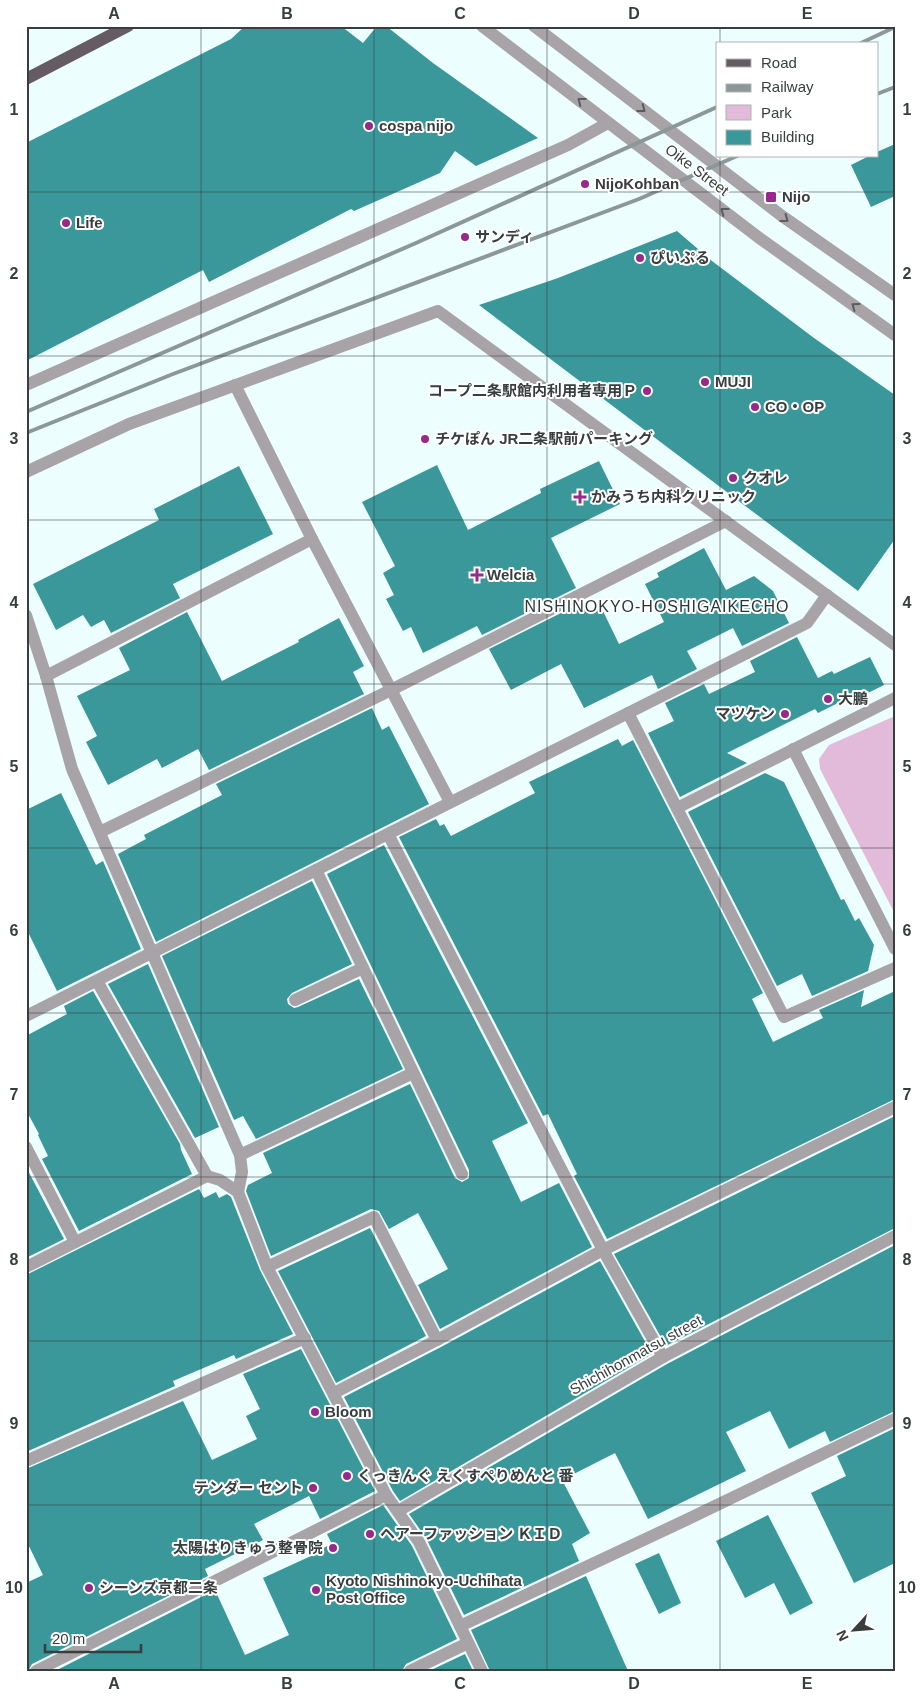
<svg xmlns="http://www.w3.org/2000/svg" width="921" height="1697" viewBox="0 0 921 1697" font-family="Helvetica,'Noto Sans JP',sans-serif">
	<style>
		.green { fill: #e1bbd9 }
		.building { fill: #3a979a }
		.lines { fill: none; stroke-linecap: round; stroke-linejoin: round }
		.minor { stroke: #a8a3a7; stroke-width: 12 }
		.major { stroke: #655c63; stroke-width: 12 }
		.rail { stroke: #8c9797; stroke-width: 4 }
		.oneway { stroke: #5a5c5e }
		.grid { fill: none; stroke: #383e3e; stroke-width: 1; stroke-opacity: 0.55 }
		.poi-dot { fill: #96298a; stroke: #fff; stroke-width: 2 }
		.labels { text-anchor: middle; stroke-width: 4; stroke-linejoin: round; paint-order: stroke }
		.poi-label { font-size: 15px; font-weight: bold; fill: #383e3e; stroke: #fff; text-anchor: start }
		.street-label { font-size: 15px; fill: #383e3e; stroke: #fff }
		.neighbourhood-label { font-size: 16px; letter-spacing: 1px; fill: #2b3839; stroke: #fff }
		.neatline { fill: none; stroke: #383e3e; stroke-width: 2 }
		.grid-label { font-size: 16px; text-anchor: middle; font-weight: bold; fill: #383e3e }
	</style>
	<rect width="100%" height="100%" fill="#edfefe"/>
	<path class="green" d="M895,716V914L820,769L819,759L829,745Z"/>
	<g class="building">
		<path d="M245,26H341L363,43L377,26H386L433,63L538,138L476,166L455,151L440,173L354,211L351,209L209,282L203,270L26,361V143L231,39Z"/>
		<path d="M895,144V196L871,207L851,165L869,156H877V152Z"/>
		<path d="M677,231L712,261L814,338L895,395V539L858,591L479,305L558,278Z"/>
		<path d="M599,461L620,504L551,538L576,588L482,635L477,626L423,653L411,627L403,631L386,599L394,595L383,573L395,566L362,502L437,465L468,530L541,493L540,489Z"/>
		<path d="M239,466L273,534L173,584L180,598L111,633L104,620L91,627L83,615L56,630L33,584L159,520L154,509Z"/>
		<path d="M704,548L726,590L754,576L773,591L789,623L742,646L733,628L687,651L697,669L658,689L652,675L584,708L561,664L511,690L489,649L583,602L588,612L600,605L619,644L664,622L645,584L659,577L657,573Z"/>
		<path d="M187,612L222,681L299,642L298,640L339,618L364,666L353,672L364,694L209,770L198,749L162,768L157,759L108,785L86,742L97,736L77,696L130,670L119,648Z"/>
		<path d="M797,637L818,678L832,671L834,674L870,657L884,685L856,699L854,695L818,713L815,709L727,753L747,763L680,797L648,733L674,721L665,703L704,684L709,694L755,672L750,661Z"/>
		<path d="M372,708L382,730L389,726L429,804L156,942L118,854L146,839L144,835L222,795L216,784Z"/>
		<path d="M618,739L622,746L633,740L763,993L752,999L773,1042L823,1018L819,1010L864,990L861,1007L895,991V1099L607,1239L574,1176L577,1174L548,1114L543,1116L399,837L436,819L440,826L444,824L451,836L535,793L529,782Z"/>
		<path d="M765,773L784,782L841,900L844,899L855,921L859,918L874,945L868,971L812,996L802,974L777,986L688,812Z"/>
		<path d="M61,793L96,865L103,861L141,949L57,991L26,928V810Z"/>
		<path d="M384,845L528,1123L492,1141L521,1202L559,1183L592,1247L440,1329L418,1285L448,1269L418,1213L389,1229L379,1211L371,1209L271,1256L246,1191L248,1185L272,1173L263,1153L410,1084L455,1178L462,1182L469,1178V1170L327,874Z"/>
		<path d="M312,881L352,964L292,993L287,999L288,1004L294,1008L298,1007L359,979L403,1069L256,1139L243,1116L234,1120L162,956Z"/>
		<path d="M148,964L219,1127L195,1138L108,984Z"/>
		<path d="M93,991L180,1144L181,1150L192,1174L79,1231L42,1159L48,1156L38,1135L39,1134L26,1110V1036L67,1014L64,1006Z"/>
		<path d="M895,1116V1228L666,1346L614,1254Z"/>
		<path d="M26,1167L64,1239L26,1258Z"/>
		<path d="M199,1189L204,1198L216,1192L219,1198L227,1194L231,1197L260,1270L293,1334L236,1359L234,1355L173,1381L175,1386L26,1452V1275Z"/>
		<path d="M370,1228L426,1336L336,1383L278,1271Z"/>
		<path d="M895,1245V1411L830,1442L825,1431L789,1449L770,1411L726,1432L746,1471L648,1519L615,1453L562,1480L590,1533L572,1544L579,1561L464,1615L426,1538L409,1514L667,1364Z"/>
		<path d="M600,1261L652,1354L400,1501L393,1491L344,1397L441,1347Z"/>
		<path d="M301,1349L375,1491L320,1519L309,1496L254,1524L263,1540L205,1569L208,1576L32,1664L28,1671H26V1583L43,1575L26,1540V1469L183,1401L212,1460L257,1439L246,1416L260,1409L243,1374Z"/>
		<path d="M895,1428V1563L854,1583L811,1493L846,1476L837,1456Z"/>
		<path d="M383,1505L412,1546L457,1639L406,1664L402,1671H55L215,1590L245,1655L289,1635L263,1578L324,1550L323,1548L332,1544L327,1534Z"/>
		<path d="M768,1515L813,1603L790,1615L774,1583L745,1598L716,1541Z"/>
		<path d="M659,1553L681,1603L659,1614L635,1564Z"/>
		<path d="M586,1576L628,1671H490L471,1630Z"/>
		<path d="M465,1654L473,1671H429Z"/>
	</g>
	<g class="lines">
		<g class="minor">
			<path d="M482,26L758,237L895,335"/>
			<path d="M534,26L782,216L895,295"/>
			<path d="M26,385L568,145L608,123"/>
			<path d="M235,385L312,539L450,802"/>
			<path d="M26,472L129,424L438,311L895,645"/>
			<path d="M26,615L46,676L72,769L240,1155L242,1172L238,1192"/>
			<path d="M46,676L312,539"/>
			<path d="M628,713L784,1017L895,968"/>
			<path d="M793,749L895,949"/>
			<path d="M677,808L895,698"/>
			<path d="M100,832L391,690L726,521"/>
			<path d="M388,834L603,1250L663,1357"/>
			<path d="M316,870L462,1174"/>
			<path d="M97,981L207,1176L220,1180L238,1192L267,1267L386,1495L419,1542L482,1671"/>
			<path d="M295,1000L363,968"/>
			<path d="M26,1016L807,623L827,595"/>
			<path d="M26,1147L75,1242"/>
			<path d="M240,1155L413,1073"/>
			<path d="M26,1267L207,1176"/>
			<path d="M267,1267L374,1217L437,1340"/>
			<path d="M334,1393L437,1340L603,1250L895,1107"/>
			<path d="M26,1461L305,1338"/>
			<path d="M398,1511L663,1357L895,1236"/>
			<path d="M460,1626L686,1520L895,1419"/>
			<path d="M36,1671L386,1495"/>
			<path d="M410,1671L468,1643"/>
		</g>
		<path class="major" d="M26,79L128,26"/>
		<g class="rail">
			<path d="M859,44L895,27"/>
			<path d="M877,94L895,87"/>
			<path d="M26,412L416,243L717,107"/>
			<path d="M26,433L173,374L639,199L737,156"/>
		</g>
	</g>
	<defs><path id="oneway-chevron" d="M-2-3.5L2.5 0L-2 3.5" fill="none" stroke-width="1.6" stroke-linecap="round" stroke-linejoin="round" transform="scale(1.25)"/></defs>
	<g class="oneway">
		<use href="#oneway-chevron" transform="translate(581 101) rotate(-143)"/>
		<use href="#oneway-chevron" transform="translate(642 109) rotate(38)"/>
		<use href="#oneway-chevron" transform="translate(724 211) rotate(-143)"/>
		<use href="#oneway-chevron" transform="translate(785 219) rotate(36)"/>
		<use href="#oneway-chevron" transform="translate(855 306) rotate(-144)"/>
	</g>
	<path class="grid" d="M201,26V1671M374,26V1671M547,26V1671M720,26V44M720,156V1671M26,192H895M26,356H895M26,520H895M26,684H895M26,848H895M26,1013H895M26,1177H895M26,1341H895M26,1505H895"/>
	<g class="poi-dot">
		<circle cx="369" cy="126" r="5"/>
		<circle cx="585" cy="184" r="5"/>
		<rect x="765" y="191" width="12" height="12" rx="2.5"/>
		<circle cx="66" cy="223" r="5"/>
		<circle cx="465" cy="237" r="5"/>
		<circle cx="640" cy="258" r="5"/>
		<circle cx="705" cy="382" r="5"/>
		<circle cx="647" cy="391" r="5"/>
		<circle cx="755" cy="407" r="5"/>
		<circle cx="425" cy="439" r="5"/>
		<circle cx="733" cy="478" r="5"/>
		<path d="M577.5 489.5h5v5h5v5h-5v5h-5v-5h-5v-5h5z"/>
		<path d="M474.5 567.5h5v5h5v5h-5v5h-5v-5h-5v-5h5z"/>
		<circle cx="828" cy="699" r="5"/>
		<circle cx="785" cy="714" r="5"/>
		<circle cx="315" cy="1412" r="5"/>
		<circle cx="347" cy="1476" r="5"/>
		<circle cx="313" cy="1488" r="5"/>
		<circle cx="370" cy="1534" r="5"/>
		<circle cx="333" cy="1548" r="5"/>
		<circle cx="89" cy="1588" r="5"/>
		<circle cx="316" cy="1590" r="5"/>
	</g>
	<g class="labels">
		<g class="poi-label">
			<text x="379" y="131">cospa nijo</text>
			<text x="595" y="189">NijoKohban</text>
			<text x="782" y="202">Nijo</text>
			<text x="76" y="228">Life</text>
			<text x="475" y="242">サンディ</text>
			<text x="650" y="263">ぴいぷる</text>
			<text x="715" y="387">MUJI</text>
			<text x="637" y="396" text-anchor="end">コープ二条駅館内利用者専用Ｐ</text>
			<text x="765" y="412">CO・OP</text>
			<text x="435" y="444">チケぽん JR二条駅前パーキング</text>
			<text x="743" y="483">クオレ</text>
			<text x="591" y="502">かみうち内科クリニック</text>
			<text x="487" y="580">Welcia</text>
			<text x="838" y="704">大鵬</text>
			<text x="775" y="719" text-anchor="end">マツケン</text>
			<text x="325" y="1417">Bloom</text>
			<text x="357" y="1481">くっきんぐ えくすぺりめんと 番</text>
			<text x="303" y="1493" text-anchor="end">テンダー セント</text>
			<text x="380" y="1539">ヘアーファッション ＫＩＤ</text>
			<text x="323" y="1553" text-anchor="end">太陽はりきゅう整骨院</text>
			<text x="326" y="1586">Kyoto Nishinokyo-Uchihata<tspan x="326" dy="17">Post Office</tspan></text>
			<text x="99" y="1593">シーンズ京都二条</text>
		</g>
		<g class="street-label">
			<text transform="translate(697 170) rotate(37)" y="5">Oike Street</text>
			<text transform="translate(636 1355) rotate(-29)" y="5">Shichihonmatsu street</text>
		</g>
		<g class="neighbourhood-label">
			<text x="657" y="612">NISHINOKYO-HOSHIGAIKECHO</text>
		</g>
	</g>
	<rect width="921" height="1697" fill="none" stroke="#ffffff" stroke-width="55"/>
	<rect x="716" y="42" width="162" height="115" fill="#ffffff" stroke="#afb2b2"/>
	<rect x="726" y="59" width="25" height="8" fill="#655c63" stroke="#afb2b2"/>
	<text x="761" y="68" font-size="15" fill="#383e3e">Road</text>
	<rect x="726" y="84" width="25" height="8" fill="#8c9797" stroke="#afb2b2"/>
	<text x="761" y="92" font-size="15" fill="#383e3e">Railway</text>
	<rect x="726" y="105" width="25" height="15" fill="#e1bbd9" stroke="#afb2b2"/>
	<text x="761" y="118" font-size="15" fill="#383e3e">Park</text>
	<rect x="726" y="130" width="25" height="15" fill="#3a979a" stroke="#afb2b2"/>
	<text x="761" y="142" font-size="15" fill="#383e3e">Building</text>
	<g transform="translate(854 1630) rotate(244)" stroke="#ffffff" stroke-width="4" paint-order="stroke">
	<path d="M0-4L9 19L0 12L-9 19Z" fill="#383e3e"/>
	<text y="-8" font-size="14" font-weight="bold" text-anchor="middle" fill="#383e3e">N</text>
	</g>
	<path d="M45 1644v8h96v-8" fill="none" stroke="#383e3e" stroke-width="2.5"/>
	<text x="52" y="1644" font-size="15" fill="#383e3e" stroke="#ffffff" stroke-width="4" paint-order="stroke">20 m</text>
	<rect x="28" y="28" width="866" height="1642" class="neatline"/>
	<g class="grid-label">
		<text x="114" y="19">A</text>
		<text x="287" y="19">B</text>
		<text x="460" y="19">C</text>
		<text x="634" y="19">D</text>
		<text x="807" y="19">E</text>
		<text x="14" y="115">1</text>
		<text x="907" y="115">1</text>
		<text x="14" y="279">2</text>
		<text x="907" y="279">2</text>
		<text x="14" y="444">3</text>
		<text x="907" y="444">3</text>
		<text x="14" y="608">4</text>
		<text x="907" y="608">4</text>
		<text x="14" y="772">5</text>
		<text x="907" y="772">5</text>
		<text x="14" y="936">6</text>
		<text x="907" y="936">6</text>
		<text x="14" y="1100">7</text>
		<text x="907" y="1100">7</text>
		<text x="14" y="1265">8</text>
		<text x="907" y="1265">8</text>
		<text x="14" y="1429">9</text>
		<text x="907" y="1429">9</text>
		<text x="14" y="1593">10</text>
		<text x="907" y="1593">10</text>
		<text x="114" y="1689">A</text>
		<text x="287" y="1689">B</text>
		<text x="460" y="1689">C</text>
		<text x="634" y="1689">D</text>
		<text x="807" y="1689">E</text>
	</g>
</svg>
